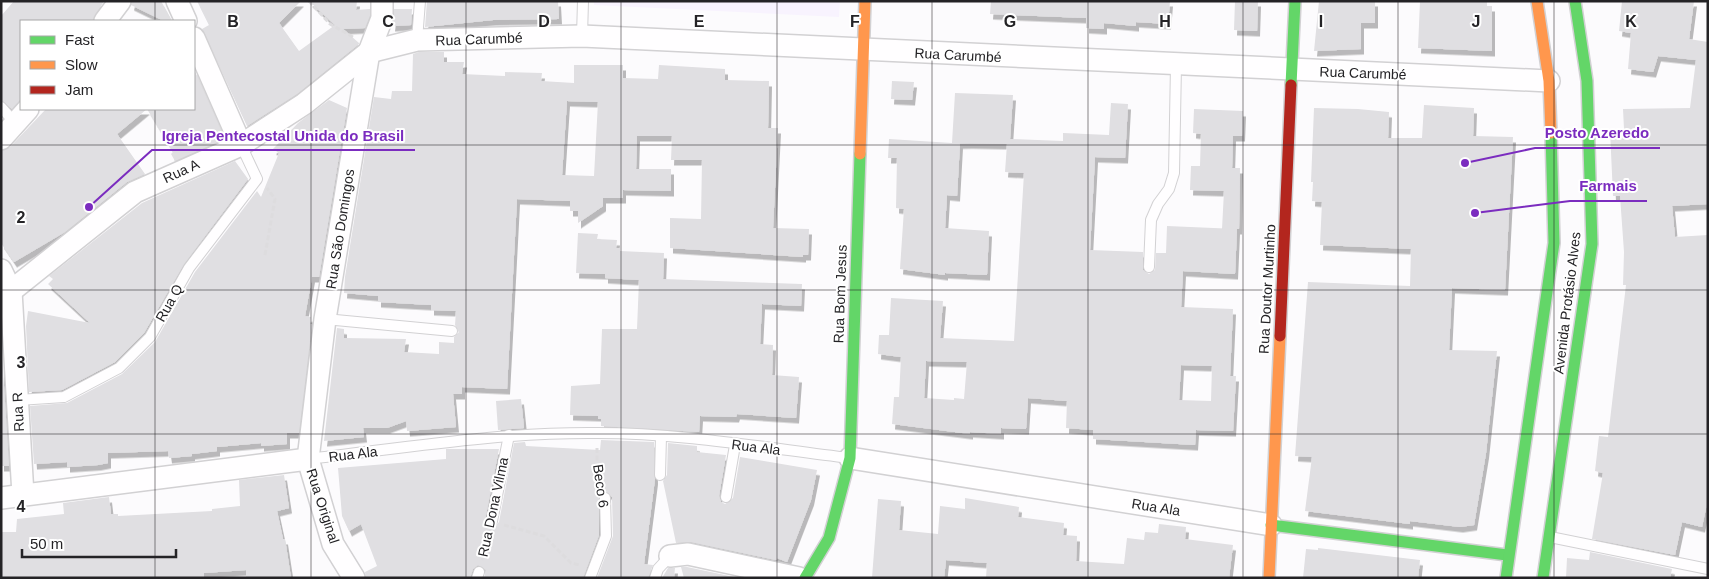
<svg xmlns="http://www.w3.org/2000/svg" width="1709" height="579" viewBox="0 0 1709 579" font-family="Arial,sans-serif">
	<style>
		.education { fill: #f8f3fe }
		.building { fill: #e0dfe2; fill-rule: evenodd; filter: url(#shadow) }
		.lines { fill: none; stroke-linecap: round; stroke-linejoin: round }
		.lane-casing { stroke: #d2d1d3; stroke-width: 12 }
		.street-casing { stroke: #d2d1d3; stroke-width: 24 }
		.fast-casing { stroke: #d2d1d3; stroke-width: 14 }
		.slow-casing { stroke: #d2d1d3; stroke-width: 14 }
		.jam-casing { stroke: #d2d1d3; stroke-width: 14 }
		.path { stroke: #dddcde; stroke-width: 3; stroke-dasharray: 5 2.5; stroke-linecap: butt }
		.lane { stroke: #fffeff; stroke-width: 10 }
		.street { stroke: #fffeff; stroke-width: 21 }
		.fast { stroke: #63d668; stroke-width: 11 }
		.slow { stroke: #ff974d; stroke-width: 11 }
		.jam { stroke: #b3261e; stroke-width: 11 }
		.grid { fill: none; stroke: #242326; stroke-width: 1; stroke-opacity: 0.55 }
		.labels { text-anchor: middle; stroke-width: 4; stroke-linejoin: round; paint-order: stroke }
		.street-label { font-size: 14px; fill: #242326; stroke: #fff }
		.grid-label { font-size: 16px; text-anchor: middle; font-weight: bold; fill: #242326; stroke: #fff; stroke-width: 4; stroke-linejoin: round; paint-order: stroke }
		.leader { fill: none; stroke: #7b2cbf; stroke-width: 2 }
		.callout-dot { fill: #7b2cbf; stroke: #fff; stroke-width: 2 }
		.callout-label { font-size: 15px; text-anchor: middle; font-weight: bold; fill: #7b2cbf; stroke: #fff; stroke-width: 4; stroke-linejoin: round; paint-order: stroke }
	</style>
	<defs>
		<filter id="shadow"><feDropShadow dx="3" dy="5.5" stdDeviation="0" flood-color="#0004"/></filter>
	</defs>
	<rect width="100%" height="100%" fill="#fcfbfd"/>
	<path class="education" d="M594,1H840L839,17L594,5Z"/>
	<g class="building">
		<path d="M14,1H104L92,21H21V99L12,109L1,100V16Z"/>
		<path d="M132,1H161L172,21H164L131,5Z"/>
		<path d="M197,1H301L279,23L299,51L335,25L309,1H357L356,10L370,9V16L365,28L343,29L359,43V44L297,94L247,126L202,29L209,25Z"/>
		<path d="M427,1H558L559,19L493,20L425,27Z"/>
		<path d="M991,1H1170L1168,24L1136,22V26L1104,23V29L1086,28V18L990,14Z"/>
		<path d="M1235,1H1258L1257,31L1234,30Z"/>
		<path d="M1319,1H1375V23H1361V49L1314,51Z"/>
		<path d="M1420,1H1487V6H1492V51L1418,48Z"/>
		<path d="M1622,1H1694L1689,39L1708,42V204L1672,206L1675,237L1708,235V499L1702,527L1682,522L1675,555L1592,539L1603,473L1595,471L1599,436L1608,437L1626,285H1623L1624,252L1620,196H1613L1610,130L1624,129L1623,109L1690,108L1696,60L1658,56L1653,72L1628,69L1631,33L1619,31Z"/>
		<path d="M394,9H412L411,25L392,26Z"/>
		<path d="M419,52H444V62H464L462,74L505,76V72L542,73L541,81L574,83V65H623V78L658,79L659,65L725,69V80L769,81L768,128H778L773,228L809,229L808,255H803V257L670,248V218L701,219L702,160H671L672,136H637L636,169H671V191L623,190V198H603V206L578,223V211H570V201L517,199L507,389L462,387V394H453L456,427L407,431L406,421L387,428H363L364,437L324,441L337,328L344,329V338L406,339L404,352L439,354V342L454,343V337L459,332L455,325L456,311L431,310V305L378,302V296L344,293L345,277L374,97L391,99L392,91H412L413,54ZM567,101L598,102L594,176L562,175Z"/>
		<path d="M194,69L225,139L175,161L171,154L173,152L147,109H194Z"/>
		<path d="M892,81L914,82L912,100L891,99Z"/>
		<path d="M955,93L1013,95L1010,139L1063,141V133L1109,135L1111,103L1128,104L1125,158L1095,157L1090,250L1143,252V270L1149,274L1155,270L1156,253H1166L1167,226L1237,229L1235,274L1183,271L1181,307L1233,309L1230,376H1236L1233,431L1196,430L1195,445L1093,439V430L1066,428L1067,401L1028,398L1026,429L1001,428V434L970,432V434L892,424L894,397H899L901,357L878,354L879,335H889L891,298L943,301L940,338L1014,341L1024,173L1005,172L1007,144L957,143H960L957,196L947,195L945,228L989,231L987,275L945,273V275L900,269L904,209L896,208L897,158H888L889,139L952,143ZM926,361L967,362L964,399L954,398V400L924,398ZM1181,365L1212,366L1211,401L1179,400Z"/>
		<path d="M329,100L347,108L319,277H312L305,316L311,317L310,324H312L299,433H287V444L261,446V443L217,447V451L192,454V456L169,458L168,451L108,453V463L98,465L67,467V462L34,464L30,406L67,403L122,374L155,342L195,272L257,191L261,197L279,153L273,149L298,123Z"/>
		<path d="M1424,105L1474,108L1473,136L1513,137L1505,290L1452,288L1449,350L1497,351L1486,453L1474,525L1460,527L1410,521V524L1305,511L1312,457L1295,456L1308,282L1410,286L1411,249L1320,245L1322,202L1312,201L1313,182H1311L1314,108L1358,109L1389,112L1388,138H1422Z"/>
		<path d="M46,109H147L117,134L145,174L127,182L65,232L14,262L1,243V151L10,147Z"/>
		<path d="M1194,109L1243,111L1242,136H1233L1232,168H1240L1239,229H1222L1224,191L1190,190L1191,166H1200L1201,134L1193,133Z"/>
		<path d="M235,161L248,179L184,264L144,333L115,362L62,390L29,392L26,326L28,311L90,323L48,284L53,279L49,276L142,203Z"/>
		<path d="M578,233L598,234L597,239L617,240L616,248H620V251L664,253L663,279L802,284L801,306L762,304L760,344L773,345L772,375L799,377L796,418L737,414L736,417L700,416L699,432L601,426V419H598V416L570,415L571,386L600,384L602,329H637L639,280L605,278V274L576,273Z"/>
		<path d="M1,338L9,466H1Z"/>
		<path d="M521,399L524,428L498,430L496,401Z"/>
		<path d="M601,440L654,442L655,479L644,564L653,565L648,578H597L613,536L612,497L605,491L599,495V535L583,578H484L486,570L478,565L473,569L470,578H366L365,572L377,566L361,524L349,531L342,516L338,468L446,459V449H499L485,520L487,526L494,528L499,522L514,443L525,442L526,446L600,450Z"/>
		<path d="M668,443L697,446V452L726,455L719,496L721,502L725,504L733,498L740,457L817,470L811,500L787,562L777,558L776,560L691,542L676,543L663,481L667,475Z"/>
		<path d="M284,475L289,508L277,511L283,539H285L291,578H246V570L204,573V578H1V532H16L17,519L64,514L63,503L109,497L111,514H118V516L212,511V509L240,506L239,480Z"/>
		<path d="M965,498L1019,507L1018,517L1064,523L1063,535L1077,536L1076,561L1124,564L1127,538L1144,540L1145,532L1158,533L1159,524L1186,527L1185,539L1233,545L1229,578H986L987,563L946,560L944,578H872L878,499L901,501L899,530L938,534L940,506L965,509Z"/>
		<path d="M1318,548L1420,560L1418,578H1303L1306,549L1318,550Z"/>
		<path d="M1590,552L1672,569L1670,578H1566L1567,558L1589,560Z"/>
		<path d="M681,567H687L739,578H684Z"/>
		<path d="M668,568H675L674,578H662Z"/>
	</g>
	<g class="lines">
		<defs>
			<g id="lane">
				<path d="M582,36L583,1"/>
				<path d="M417,40L420,1"/>
				<path d="M1,107L15,123"/>
				<path d="M1149,267L1151,220L1158,204L1169,189L1174,173L1176,65"/>
				<path d="M325,319L452,331"/>
				<path d="M18,400L64,397L119,368L150,337L189,268L257,179L241,145"/>
				<path d="M308,459C404,448 500,432 597,433C681,433 766,448 849,458"/>
				<path d="M660,475L661,436"/>
				<path d="M726,497L735,445"/>
				<path d="M492,521L509,435"/>
				<path d="M1550,537L1708,569"/>
				<path d="M477,578L479,572"/>
				<path d="M590,578L606,536L605,498"/>
				<path d="M655,578L658,569L670,556"/>
			</g>
			<g id="street">
				<path d="M177,1L186,21"/>
				<path d="M105,21L120,1"/>
				<path d="M194,38L241,145"/>
				<path d="M1,139L28,109"/>
				<path d="M1,270L11,291L23,495"/>
				<path d="M1,302L11,291L135,192L241,145L304,104L369,52L417,40L582,36L1549,81"/>
				<path d="M850,458L1271,525"/>
				<path d="M1,498L308,459"/>
				<path d="M670,556L688,554L799,578"/>
				<path d="M354,578L333,544L308,459L325,319L369,52L382,18V1"/>
			</g>
			<g id="fast">
				<path d="M1291,85L1295,1"/>
				<path d="M1271,525L1507,555"/>
				<path d="M805,578L829,538L850,458L860,154"/>
				<path d="M1506,578L1554,243L1551,133"/>
				<path d="M1543,578L1592,244L1587,81L1575,1"/>
			</g>
			<g id="slow">
				<path d="M1537,1L1549,81L1551,133"/>
				<path d="M860,154L865,1"/>
				<path d="M1269,578L1280,336"/>
			</g>
			<path id="jam" d="M1280,336L1291,85"/>
		</defs>
		<use href="#lane" class="lane-casing"/>
		<use href="#street" class="street-casing"/>
		<use href="#fast" class="fast-casing"/>
		<use href="#slow" class="slow-casing"/>
		<use href="#jam" class="jam-casing"/>
		<g class="path">
			<path d="M309,1L330,24L353,37"/>
			<path d="M265,255L275,199L267,188"/>
			<path d="M597,448V468L601,484"/>
			<path d="M504,525L544,536L571,563L580,565"/>
			<path d="M482,560L488,534"/>
		</g>
		<use href="#lane" class="lane"/>
		<use href="#street" class="street"/>
		<use href="#fast" class="fast"/>
		<use href="#slow" class="slow"/>
		<use href="#jam" class="jam"/>
	</g>
	<path class="grid" d="M155,1V21M311,1V578M466,1V578M621,1V578M777,1V578M932,1V578M1088,1V578M1243,1V578M1398,1V578M1554,1V578M155,109V578M1,145H1708M1,290H1708M1,434H1708"/>
	<g class="labels">
		<g class="street-label">
			<text transform="translate(479 39) rotate(-2)" y="5">Rua Carumbé</text>
			<text transform="translate(958 55) rotate(3)" y="5">Rua Carumbé</text>
			<text transform="translate(1363 73) rotate(2)" y="5">Rua Carumbé</text>
			<text transform="translate(181 171) rotate(-25)" y="5">Rua A</text>
			<text transform="translate(340 229) rotate(-81)" y="5">Rua São Domingos</text>
			<text transform="translate(1267 289) rotate(-87)" y="5">Rua Doutor Murtinho</text>
			<text transform="translate(840 294) rotate(-88)" y="5">Rua Bom Jesus</text>
			<text transform="translate(169 303) rotate(-61)" y="5">Rua Q</text>
			<text transform="translate(1567 303) rotate(-83)" y="5">Avenida Protásio Alves</text>
			<text transform="translate(18 412) rotate(-93)" y="5">Rua R</text>
			<text transform="translate(756 447) rotate(7)" y="5">Rua Ala</text>
			<text transform="translate(353 454) rotate(-7)" y="5">Rua Ala</text>
			<text transform="translate(601 486) rotate(82)" y="5">Beco 6</text>
			<text transform="translate(323 506) rotate(72)" y="5">Rua Original</text>
			<text transform="translate(493 507) rotate(-78)" y="5">Rua Dona Vilma</text>
			<text transform="translate(1156 507) rotate(9)" y="5">Rua Ala</text>
		</g>
	</g>
	<g class="grid-label">
		<text x="233" y="27">B</text>
		<text x="388" y="27">C</text>
		<text x="544" y="27">D</text>
		<text x="699" y="27">E</text>
		<text x="855" y="27">F</text>
		<text x="1010" y="27">G</text>
		<text x="1165" y="27">H</text>
		<text x="1321" y="27">I</text>
		<text x="1476" y="27">J</text>
		<text x="1631" y="27">K</text>
		<text x="21" y="223">2</text>
		<text x="21" y="368">3</text>
		<text x="21" y="512">4</text>
	</g>
	<path class="leader" d="M1465 163L1535 148H1660M89 207L152 150H415M1475 213L1570 201H1647"/>
	<g class="callout-dot">
		<circle cx="1465" cy="163" r="5"/>
		<circle cx="89" cy="207" r="5"/>
		<circle cx="1475" cy="213" r="5"/>
	</g>
	<g class="callout-label">
		<text x="1597" y="138">Posto Azeredo</text>
		<text x="283" y="141">Igreja Pentecostal Unida do Brasil</text>
		<text x="1608" y="191">Farmais</text>
	</g>
	<rect width="1709" height="579" fill="none" stroke="#242326" stroke-width="5"/>
	<rect x="20" y="20" width="175" height="90" fill="#ffffff" stroke="#a7a7a8"/>
	<rect x="30" y="36" width="25" height="8" fill="#63d668" stroke="#a7a7a8"/>
	<text x="65" y="45" font-size="15" fill="#242326">Fast</text>
	<rect x="30" y="61" width="25" height="8" fill="#ff974d" stroke="#a7a7a8"/>
	<text x="65" y="70" font-size="15" fill="#242326">Slow</text>
	<rect x="30" y="86" width="25" height="8" fill="#b3261e" stroke="#a7a7a8"/>
	<text x="65" y="95" font-size="15" fill="#242326">Jam</text>
	<path d="M22 549v8h154v-8" fill="none" stroke="#242326" stroke-width="2.5"/>
	<text x="30" y="549" font-size="15" fill="#242326" stroke="#ffffff" stroke-width="4" paint-order="stroke">50 m</text>
</svg>
